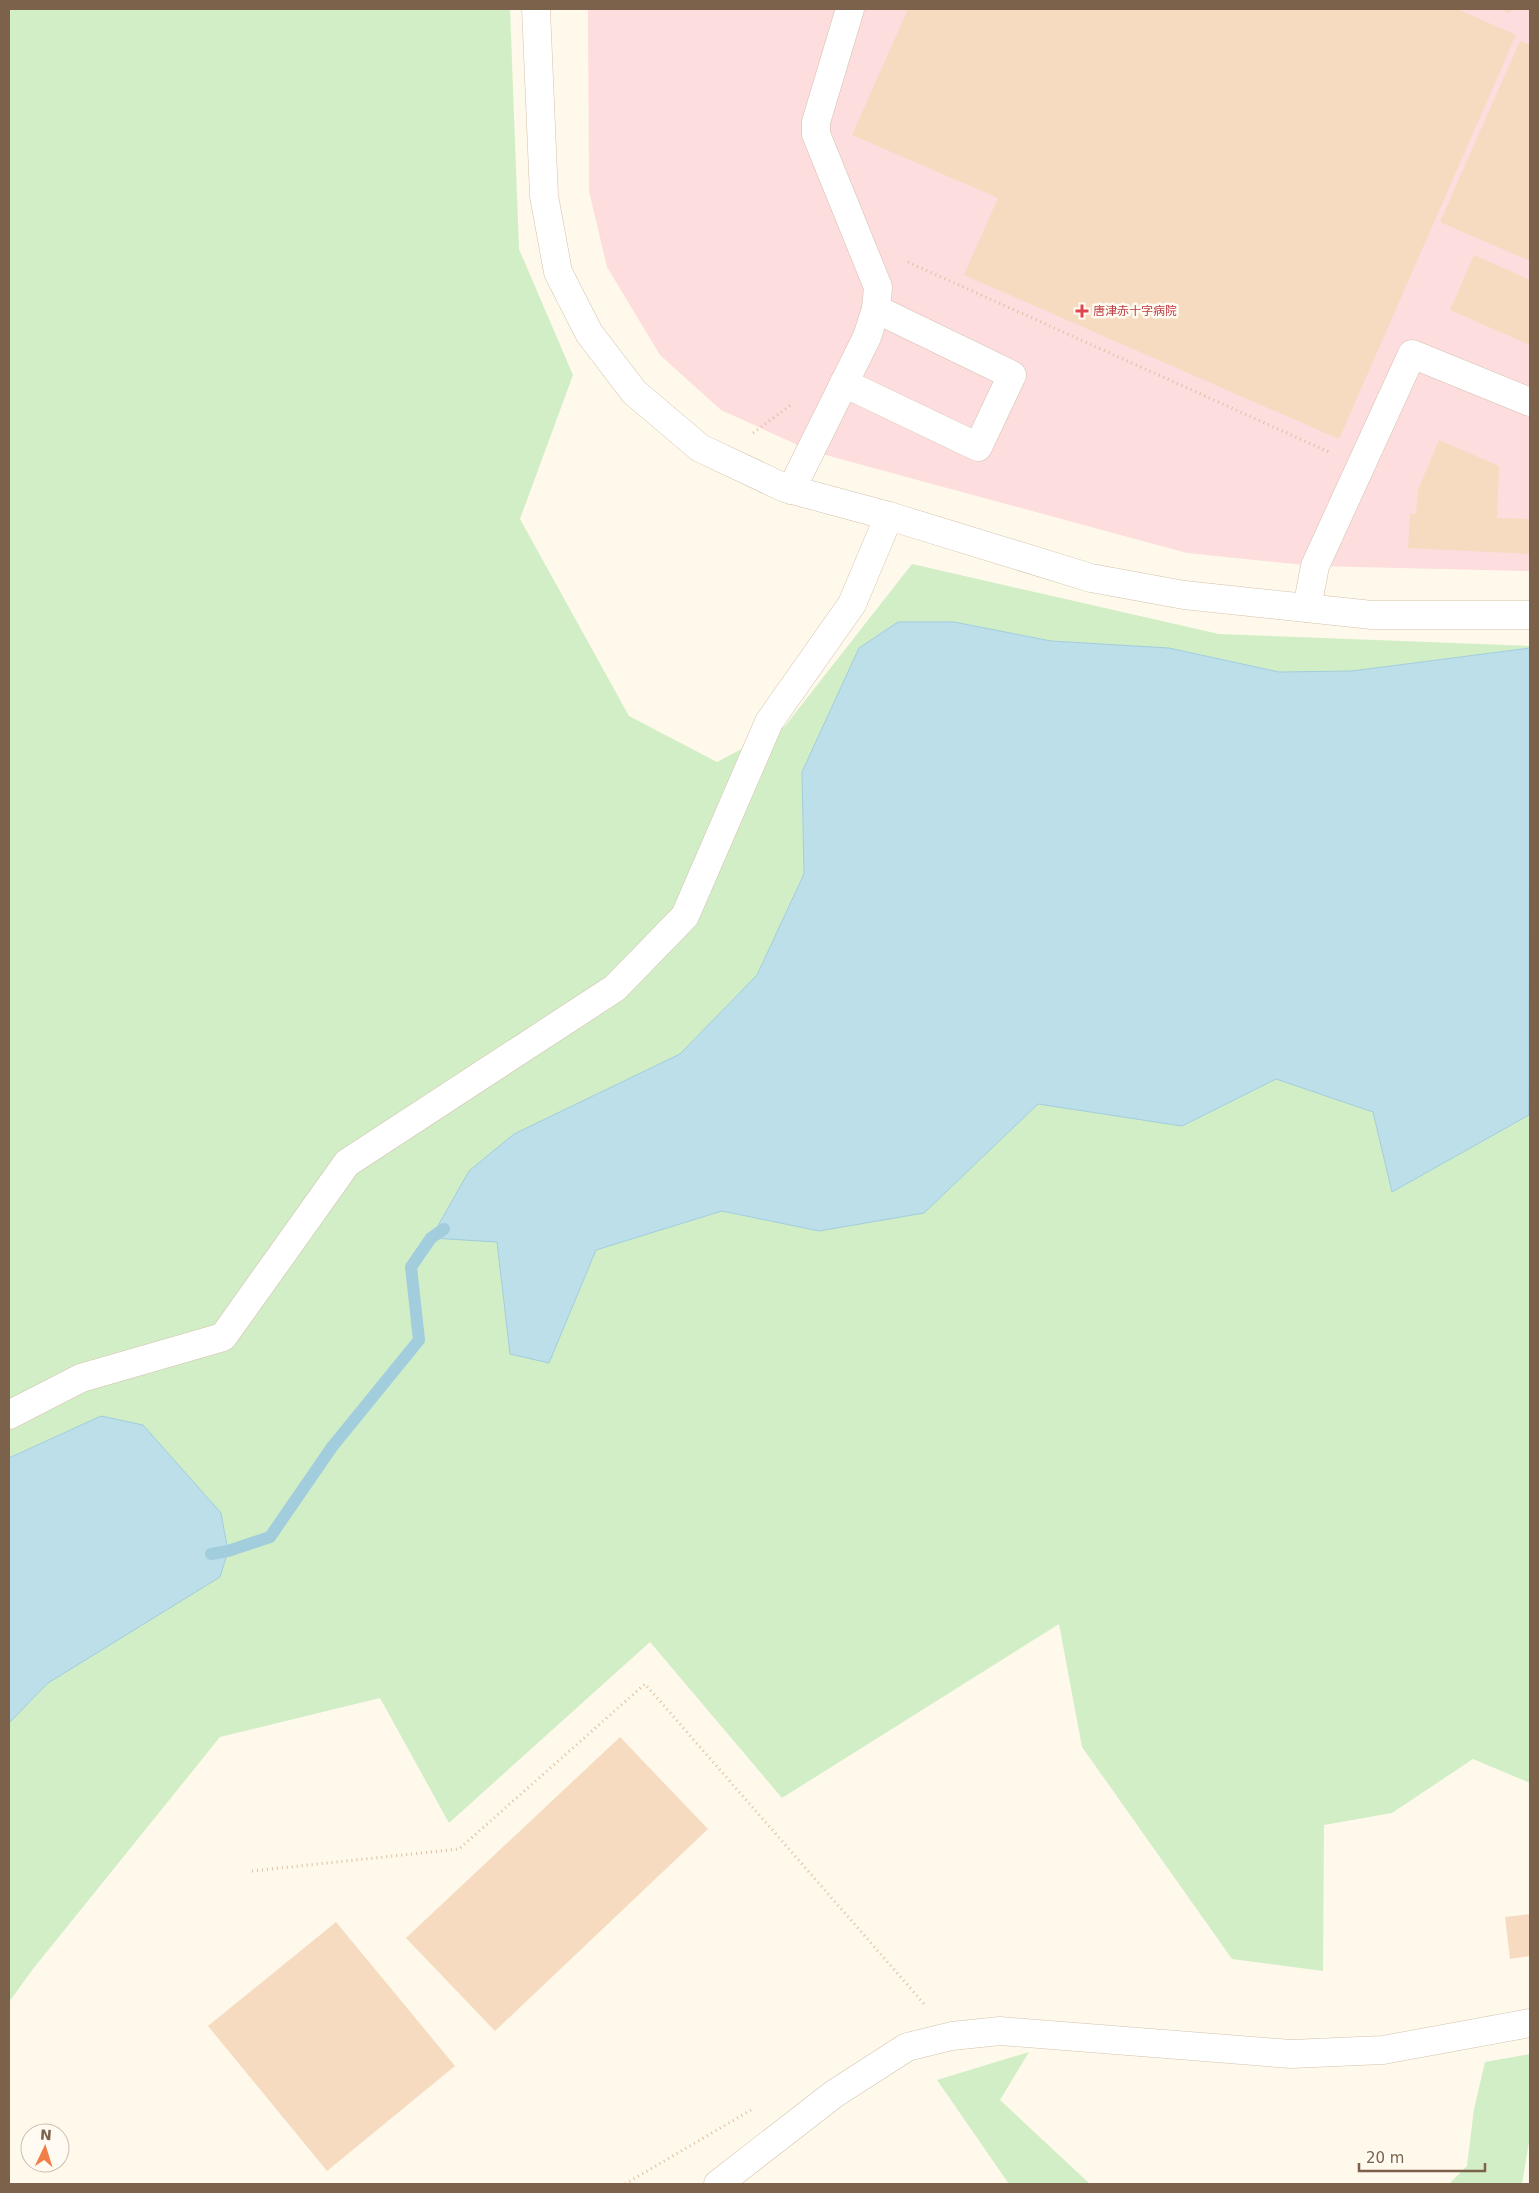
<svg xmlns="http://www.w3.org/2000/svg" width="1539" height="2193" viewBox="0 0 1539 2193" font-family="'DejaVu Sans','Noto Sans JP',sans-serif">
	<style>
		.medical { fill: #fddddd }
		.green { fill: #d2eec7 }
		.water { fill: #bcdfea; stroke: #a1cddd }
		.lines { fill: none; stroke-linecap: round; stroke-linejoin: round }
		.stream { stroke: #a1cddd; stroke-width: 12 }
		.building { fill: #f6dbc0 }
		.minor-casing { stroke: #d3c2ae; stroke-width: 29 }
		.path { stroke: #dcbfa2; stroke-width: 3; stroke-dasharray: 1 4; stroke-linecap: butt }
		.minor { stroke: #fff; stroke-width: 28 }
		.health-dot { fill: #e0444e; stroke: #fffbf2; stroke-width: 2 }
		.labels { text-anchor: middle; stroke-width: 5; stroke-linejoin: round; paint-order: stroke }
		.health-label { font-size: 12px; fill: #be3a42; stroke: #fffbf2; text-anchor: start }
	</style>
	<rect width="100%" height="100%" fill="#fef9ea"/>
	<path class="medical" d="M588,9H1530V571L1315,566L1187,553L811,451L721,410L660,355L607,267L589,191Z"/>
	<g class="green">
		<path d="M9,9H510L519,249L573,375L520,519L629,716L717,762L785,726L912,564L1219,634L1530,646V648L1352,671L1279,672L1169,648L1051,641L954,622L802,772L804,874L757,975L680,1054L514,1134L497,1241L510,1354L549,1362L596,1250L722,1211L819,1231L923,1213L1038,1104L1182,1126L1276,1079L1373,1112L1392,1192L1530,1114V1783L1473,1759L1392,1813L1324,1825L1323,1971L1232,1959L1082,1747L1059,1624L782,1798L650,1642L449,1823L380,1698L220,1737L33,1969L9,2002V1723L48,1683L101,1416L9,1458Z"/>
		<path d="M1029,2052L1000,2100L1090,2184H1009L937,2080Z"/>
		<path d="M1530,2054V2136L1522,2184H1449L1467,2166L1474,2109L1485,2062Z"/>
	</g>
	<g class="water">
		<path d="M898,622H954L1051,641L1169,648L1279,672L1352,671L1530,648L1529,1115L1392,1192L1373,1112L1276,1079L1182,1126L1038,1104L924,1213L819,1231L722,1211L596,1250L549,1363L510,1354L497,1242L431,1238L469,1171L514,1134L680,1054L757,975L804,874L802,772L859,648Z"/>
		<path d="M101,1416L143,1425L221,1513L228,1551L220,1577L48,1683L9,1723V1458Z"/>
	</g>
	<g class="lines">
		<path class="stream" d="M211,1554L228,1551L270,1537L332,1447L419,1340L411,1267L431,1238L444,1229"/>
	</g>
	<g class="building">
		<path d="M908,9H1457L1516,35L1339,439L964,275L998,198L852,135Z"/>
		<path d="M1500,9H1512L1510,13Z"/>
		<path d="M1520,41L1530,45V261L1440,222Z"/>
		<path d="M1474,255L1530,280V345L1450,310Z"/>
		<path d="M1439,440L1499,466L1497,518L1530,519V554L1408,548L1410,514H1416L1418,490Z"/>
		<path d="M620,1737L708,1829L495,2031L406,1938Z"/>
		<path d="M1530,1914V1956L1510,1959L1505,1917Z"/>
		<path d="M336,1922L455,2066L327,2171L208,2026Z"/>
	</g>
	<g class="lines">
		<defs>
			<g id="minor">
				<path d="M536,9L544,196L558,272L589,333L634,392L700,448L785,488L889,516L1091,578L1184,595L1372,615H1530"/>
				<path d="M844,383L978,447L1012,375L876,309"/>
				<path d="M791,490L867,337L876,309L878,287L816,134V122L850,9"/>
				<path d="M1307,608L1315,566L1412,354L1530,402"/>
				<path d="M9,1415L81,1378L223,1337L347,1163L615,988L685,916L769,722L852,604L889,516"/>
				<path d="M718,2184L834,2094L907,2047L952,2036L1000,2031L1291,2054L1383,2050L1530,2023"/>
			</g>
		</defs>
		<use href="#minor" class="minor-casing"/>
		<g class="path">
			<path d="M908,262L1329,452"/>
			<path d="M753,433L791,405"/>
			<path d="M252,1871L459,1849L645,1684L925,2005"/>
			<path d="M625,2184L751,2110"/>
		</g>
		<use href="#minor" class="minor"/>
	</g>
	<path class="health-dot" d="M1079.5 303.5h5v5h5v5h-5v5h-5v-5h-5v-5h5z"/>
	<g class="labels">
		<g class="health-label">
			<text x="1093" y="315">唐津赤十字病院</text>
		</g>
	</g>
	<rect width="1539" height="2193" fill="none" stroke="#7c624a" stroke-width="20"/>
	<g transform="translate(45 2148) rotate(4)"><circle r="24" fill="#fffbf2" stroke="#cbbeaf"/>
	<path d="M0-4L9 19L0 12L-9 19Z" fill="#f08048"/>
	<text y="-8" font-size="14" font-weight="bold" text-anchor="middle" fill="#7c624a">N</text>
	</g>
	<path d="M1359 2163v8h126v-8" fill="none" stroke="#7c624a" stroke-width="2.5"/>
	<text x="1366" y="2163" font-size="15" fill="#7c624a" stroke="#fffbf2" stroke-width="4" paint-order="stroke">20 m</text>
</svg>
